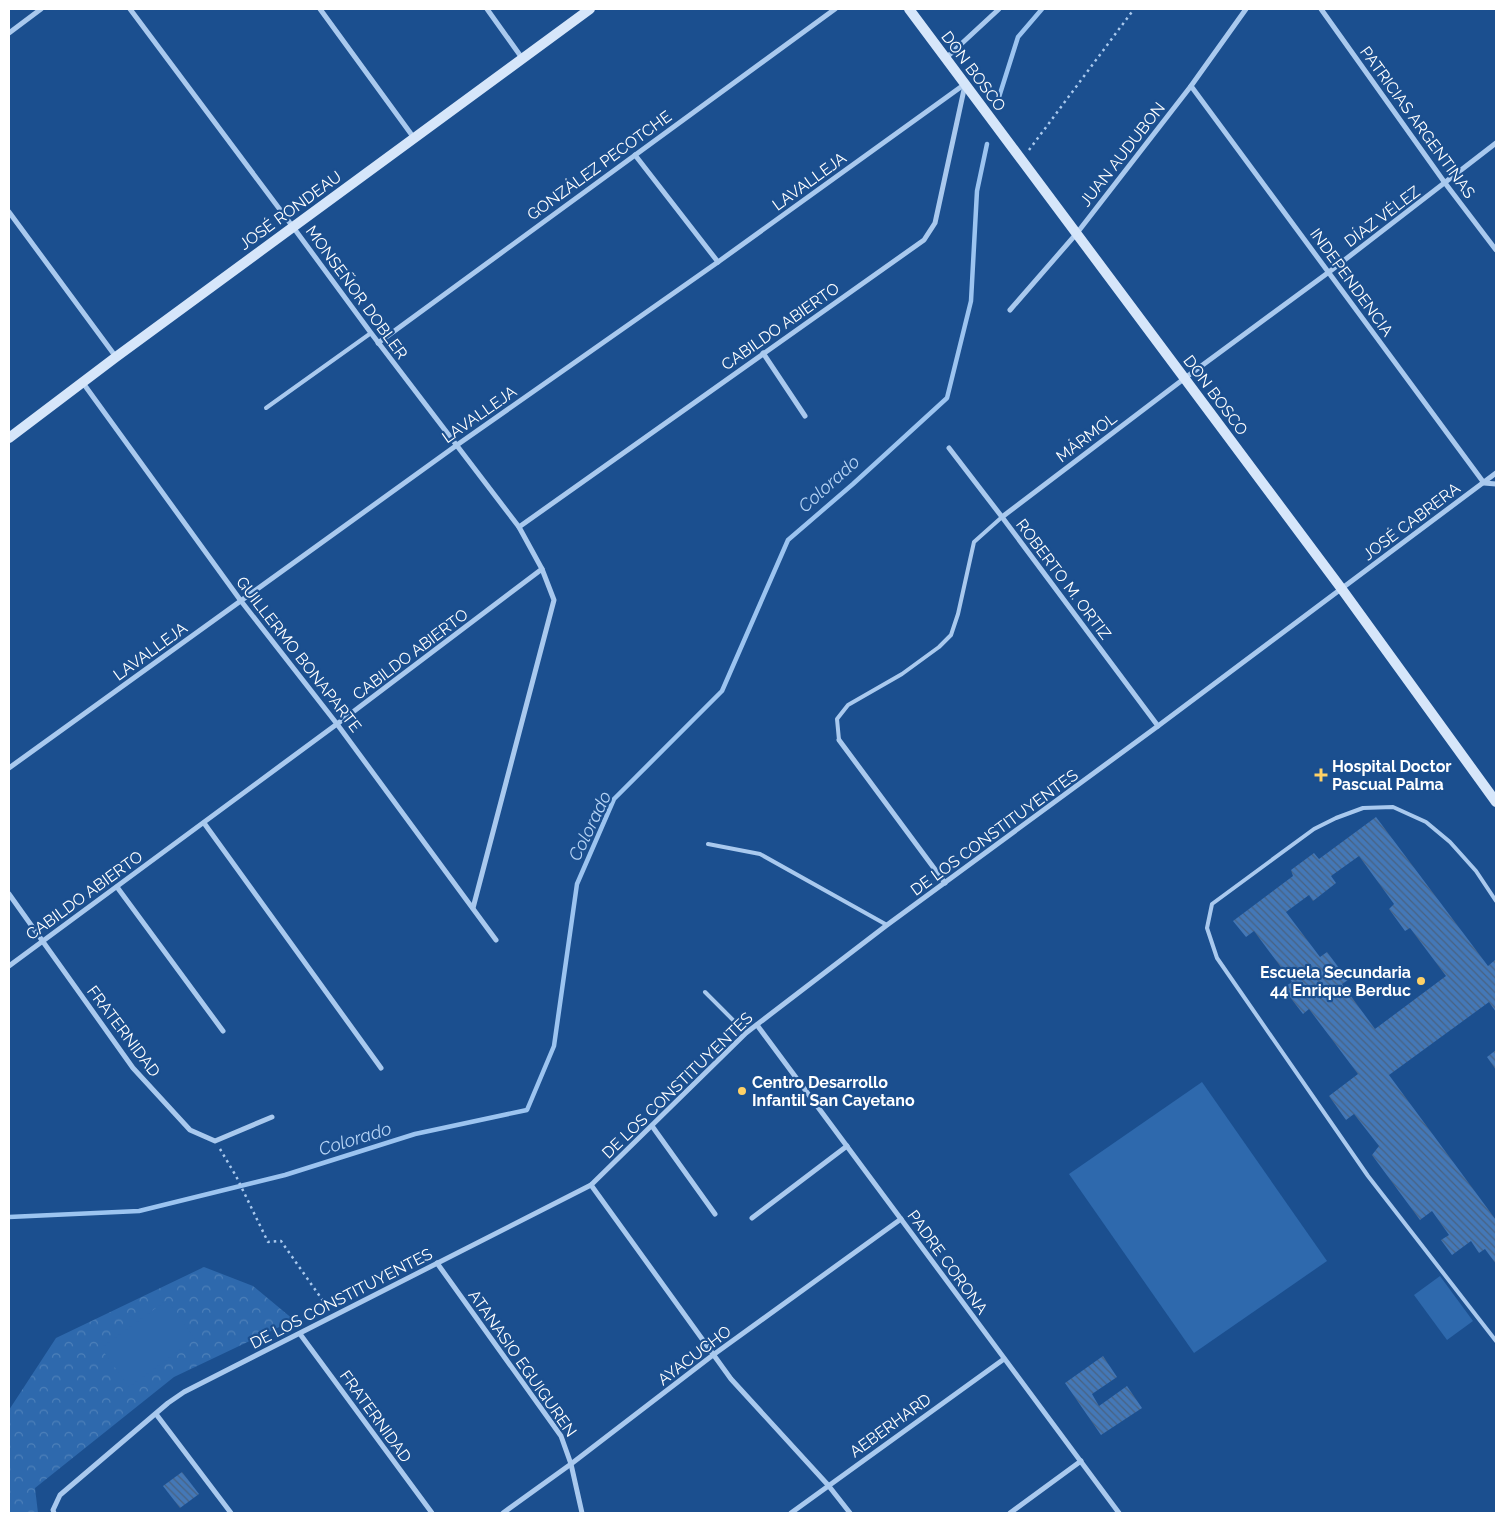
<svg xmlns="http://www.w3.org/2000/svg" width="1505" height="1522" viewBox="0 0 1505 1522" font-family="Raleway,sans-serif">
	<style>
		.park { fill: url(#park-crowns) }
		.pitch { fill: #2e69ad }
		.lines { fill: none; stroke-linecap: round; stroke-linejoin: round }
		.stream { stroke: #9cc4f0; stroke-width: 4.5 }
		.building { fill: url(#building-back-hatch); fill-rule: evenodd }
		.path { stroke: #a9c9ee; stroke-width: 2.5; stroke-dasharray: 2.5 4; stroke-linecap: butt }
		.lane { stroke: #a9c9ee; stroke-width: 4 }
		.street { stroke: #a9c9ee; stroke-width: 5 }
		.secondary { stroke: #d6e6fa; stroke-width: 10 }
		.poi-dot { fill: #ffd166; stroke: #1b4f8f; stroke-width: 2 }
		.labels { text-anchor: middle; stroke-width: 4.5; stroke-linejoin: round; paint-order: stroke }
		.street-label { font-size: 16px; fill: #fff; stroke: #1b4f8f }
		.poi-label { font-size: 16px; font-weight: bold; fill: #fff; stroke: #1b4f8f; text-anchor: start }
		.water-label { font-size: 18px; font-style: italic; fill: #b5d3f5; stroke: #1b4f8f }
	</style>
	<defs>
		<pattern id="park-crowns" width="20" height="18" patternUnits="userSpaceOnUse" patternTransform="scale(1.25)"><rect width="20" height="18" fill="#2e69ad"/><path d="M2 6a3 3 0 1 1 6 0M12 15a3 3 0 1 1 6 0" fill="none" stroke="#4d80b9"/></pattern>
		<pattern id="building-back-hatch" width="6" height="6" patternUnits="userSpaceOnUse" patternTransform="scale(1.25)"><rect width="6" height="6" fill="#4478b7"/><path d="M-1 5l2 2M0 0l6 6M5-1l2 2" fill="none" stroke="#486282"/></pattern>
	</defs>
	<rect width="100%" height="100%" fill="#1b4f8f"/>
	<path class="park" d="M204,1267L253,1286L294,1320L174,1377L35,1488L38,1513H9V1410L56,1338Z"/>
	<g class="pitch">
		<path d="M1202,1082L1327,1261L1194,1353L1069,1174Z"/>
		<path d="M1440,1276L1473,1321L1447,1340L1414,1295Z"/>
		<path d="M167,1300L195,1339L129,1387L101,1348Z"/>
	</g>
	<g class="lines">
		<g class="stream">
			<path d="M999,97L1018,37L1042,9"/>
			<path d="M9,1217L139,1211L285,1175L415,1134L527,1110L554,1046L577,884L614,799L722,691L788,540L853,484L947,398L971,301L977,191L987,144"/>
		</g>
	</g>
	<g class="building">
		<path d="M1376,817L1488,966L1495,960L1496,961V1012L1489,1002L1389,1075L1496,1220V1264L1485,1249L1479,1253L1471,1241L1452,1255L1441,1240L1449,1235L1432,1211L1420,1220L1372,1155L1379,1146L1354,1114L1346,1120L1329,1096L1358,1074L1309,1009L1303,1014L1283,988L1292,982L1254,931L1246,937L1233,921L1293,876L1291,870L1314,853L1319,859ZM1359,856L1394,904L1389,909L1405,931L1410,928L1446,976L1375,1029L1342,984L1348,980L1327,952L1320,957L1286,912L1309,895L1313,901L1336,883L1331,876Z"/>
		<path d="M1496,1050V1070L1487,1057Z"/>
		<path d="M1103,1356L1117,1377L1092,1394L1099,1406L1127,1386L1142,1408L1101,1435L1065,1383Z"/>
		<path d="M182,1472L199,1494L180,1508L163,1486Z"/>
	</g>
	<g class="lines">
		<g class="path">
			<path d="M1029,150L1134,9"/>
			<path d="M220,1149L236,1176L268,1242L281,1241L328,1308"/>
		</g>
		<g class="lane">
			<path d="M266,408L371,333"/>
			<path d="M839,740L837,719L848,705L902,674L939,647L951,635L958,614L974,542L1002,517"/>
			<path d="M708,844L760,854L887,925"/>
			<path d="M1496,901L1476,871L1450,842L1426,822L1393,807L1363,808L1336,818L1314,829L1212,904L1207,928L1217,958L1368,1176L1496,1341"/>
			<path d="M705,992L746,1033"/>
		</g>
		<g class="street">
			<path d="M130,9L293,227L371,333L519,527L542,569L554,600L473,908"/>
			<path d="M320,9L414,138"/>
			<path d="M487,9L522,58"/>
			<path d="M1321,9L1445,183L1496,250"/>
			<path d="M9,33L41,9"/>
			<path d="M946,58L999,9"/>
			<path d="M1191,86L1484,483L1496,484"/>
			<path d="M635,155L718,262"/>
			<path d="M9,212L116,357"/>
			<path d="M1010,310L1077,233L1191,86L1246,9"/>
			<path d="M378,343L835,9"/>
			<path d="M763,353L805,416"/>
			<path d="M83,383L241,601L337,724L496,940"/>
			<path d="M949,448L1002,517L1158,726"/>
			<path d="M1002,517L1185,378L1329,272L1496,143"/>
			<path d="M519,527L924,240L935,223L965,85"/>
			<path d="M839,740L945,883"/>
			<path d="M9,768L457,445L718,262L965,84"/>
			<path d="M204,823L381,1068"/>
			<path d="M117,887L223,1031"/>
			<path d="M9,894L133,1068L190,1130L215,1141L272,1117"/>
			<path d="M9,966L337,724L542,569"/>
			<path d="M757,1025L1119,1513"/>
			<path d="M652,1126L715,1214"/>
			<path d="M591,1185L731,1379L828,1485L850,1513"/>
			<path d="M752,1218L847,1146"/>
			<path d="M437,1263L561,1436L571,1464L582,1513"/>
			<path d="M300,1334L432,1513"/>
			<path d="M156,1414L231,1513"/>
			<path d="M54,1513L53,1510L60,1495L168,1403L184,1392L591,1185L746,1033L887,925L1158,726L1496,473"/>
			<path d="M503,1513L571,1464L713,1355L901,1219"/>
			<path d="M791,1513L1004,1359"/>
			<path d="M1010,1513L1081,1461"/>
		</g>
		<g class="secondary">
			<path d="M909,9L1341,588L1496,802"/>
			<path d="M9,438L116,357L590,9"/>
		</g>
	</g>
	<g class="poi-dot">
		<path d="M1318.5 767.5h5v5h5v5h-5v5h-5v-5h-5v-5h5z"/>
		<circle cx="1421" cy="981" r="5"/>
		<circle cx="742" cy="1091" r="5"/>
	</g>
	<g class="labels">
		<g class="street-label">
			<text transform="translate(974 71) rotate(53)" y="6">DON BOSCO</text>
			<text transform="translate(1418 122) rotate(54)" y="6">PATRICIAS ARGENTINAS</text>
			<text transform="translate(1122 154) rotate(-52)" y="6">JUAN AUDUBON</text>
			<text transform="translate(599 165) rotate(-36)" y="6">GONZÁLEZ PECOTCHE</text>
			<text transform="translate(809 181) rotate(-36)" y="6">LAVALLEJA</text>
			<text transform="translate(290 210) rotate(-36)" y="6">JOSÉ RONDEAU</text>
			<text transform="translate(1382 216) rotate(-37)" y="6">DÍAZ VÉLEZ</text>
			<text transform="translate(1352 282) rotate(54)" y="6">INDEPENDENCIA</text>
			<text transform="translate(357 292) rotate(54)" y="6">MONSEÑOR DOBLER</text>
			<text transform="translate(780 326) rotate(-35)" y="6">CABILDO ABIERTO</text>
			<text transform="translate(1216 395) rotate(53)" y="6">DON BOSCO</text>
			<text transform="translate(479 414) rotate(-35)" y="6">LAVALLEJA</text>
			<text transform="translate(1086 437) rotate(-37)" y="6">MÁRMOL</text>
			<text transform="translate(1411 521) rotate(-37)" y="6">JOSÉ CABRERA</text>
			<text transform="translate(1064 579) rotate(53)" y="6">ROBERTO M. ORTIZ</text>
			<text transform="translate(150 651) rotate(-36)" y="6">LAVALLEJA</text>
			<text transform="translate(299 654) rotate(52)" y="6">GUILLERMO BONAPARTE</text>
			<text transform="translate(410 654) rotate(-37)" y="6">CABILDO ABIERTO</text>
			<text transform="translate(994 832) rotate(-36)" y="6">DE LOS CONSTITUYENTES</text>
			<text transform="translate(84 895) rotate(-36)" y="6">CABILDO ABIERTO</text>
			<text transform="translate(124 1031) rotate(53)" y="6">FRATERNIDAD</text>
			<text transform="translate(677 1085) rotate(-44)" y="6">DE LOS CONSTITUYENTES</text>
			<text transform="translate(948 1262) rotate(54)" y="6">PADRE CORONA</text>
			<text transform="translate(341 1298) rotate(-27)" y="6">DE LOS CONSTITUYENTES</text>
			<text transform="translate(694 1355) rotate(-37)" y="6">AYACUCHO</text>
			<text transform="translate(523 1363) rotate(55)" y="6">ATANASIO EGUIGUREN</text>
			<text transform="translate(376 1416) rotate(54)" y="6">FRATERNIDAD</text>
			<text transform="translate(890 1425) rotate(-36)" y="6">AEBERHARD</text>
		</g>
		<g class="poi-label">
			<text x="1332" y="772">Hospital Doctor<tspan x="1332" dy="18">Pascual Palma</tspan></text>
			<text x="1411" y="978" text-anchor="end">Escuela Secundaria<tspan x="1411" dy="18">44 Enrique Berduc</tspan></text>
			<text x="752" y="1088">Centro Desarrollo<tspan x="752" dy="18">Infantil San Cayetano</tspan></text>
		</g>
		<g class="water-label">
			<text transform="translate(829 484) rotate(-42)" y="6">Colorado</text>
			<text transform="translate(590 826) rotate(-64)" y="6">Colorado</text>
			<text transform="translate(355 1139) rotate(-17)" y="6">Colorado</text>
		</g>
	</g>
	<rect width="1505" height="1522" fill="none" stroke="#ffffff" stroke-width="20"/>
</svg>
